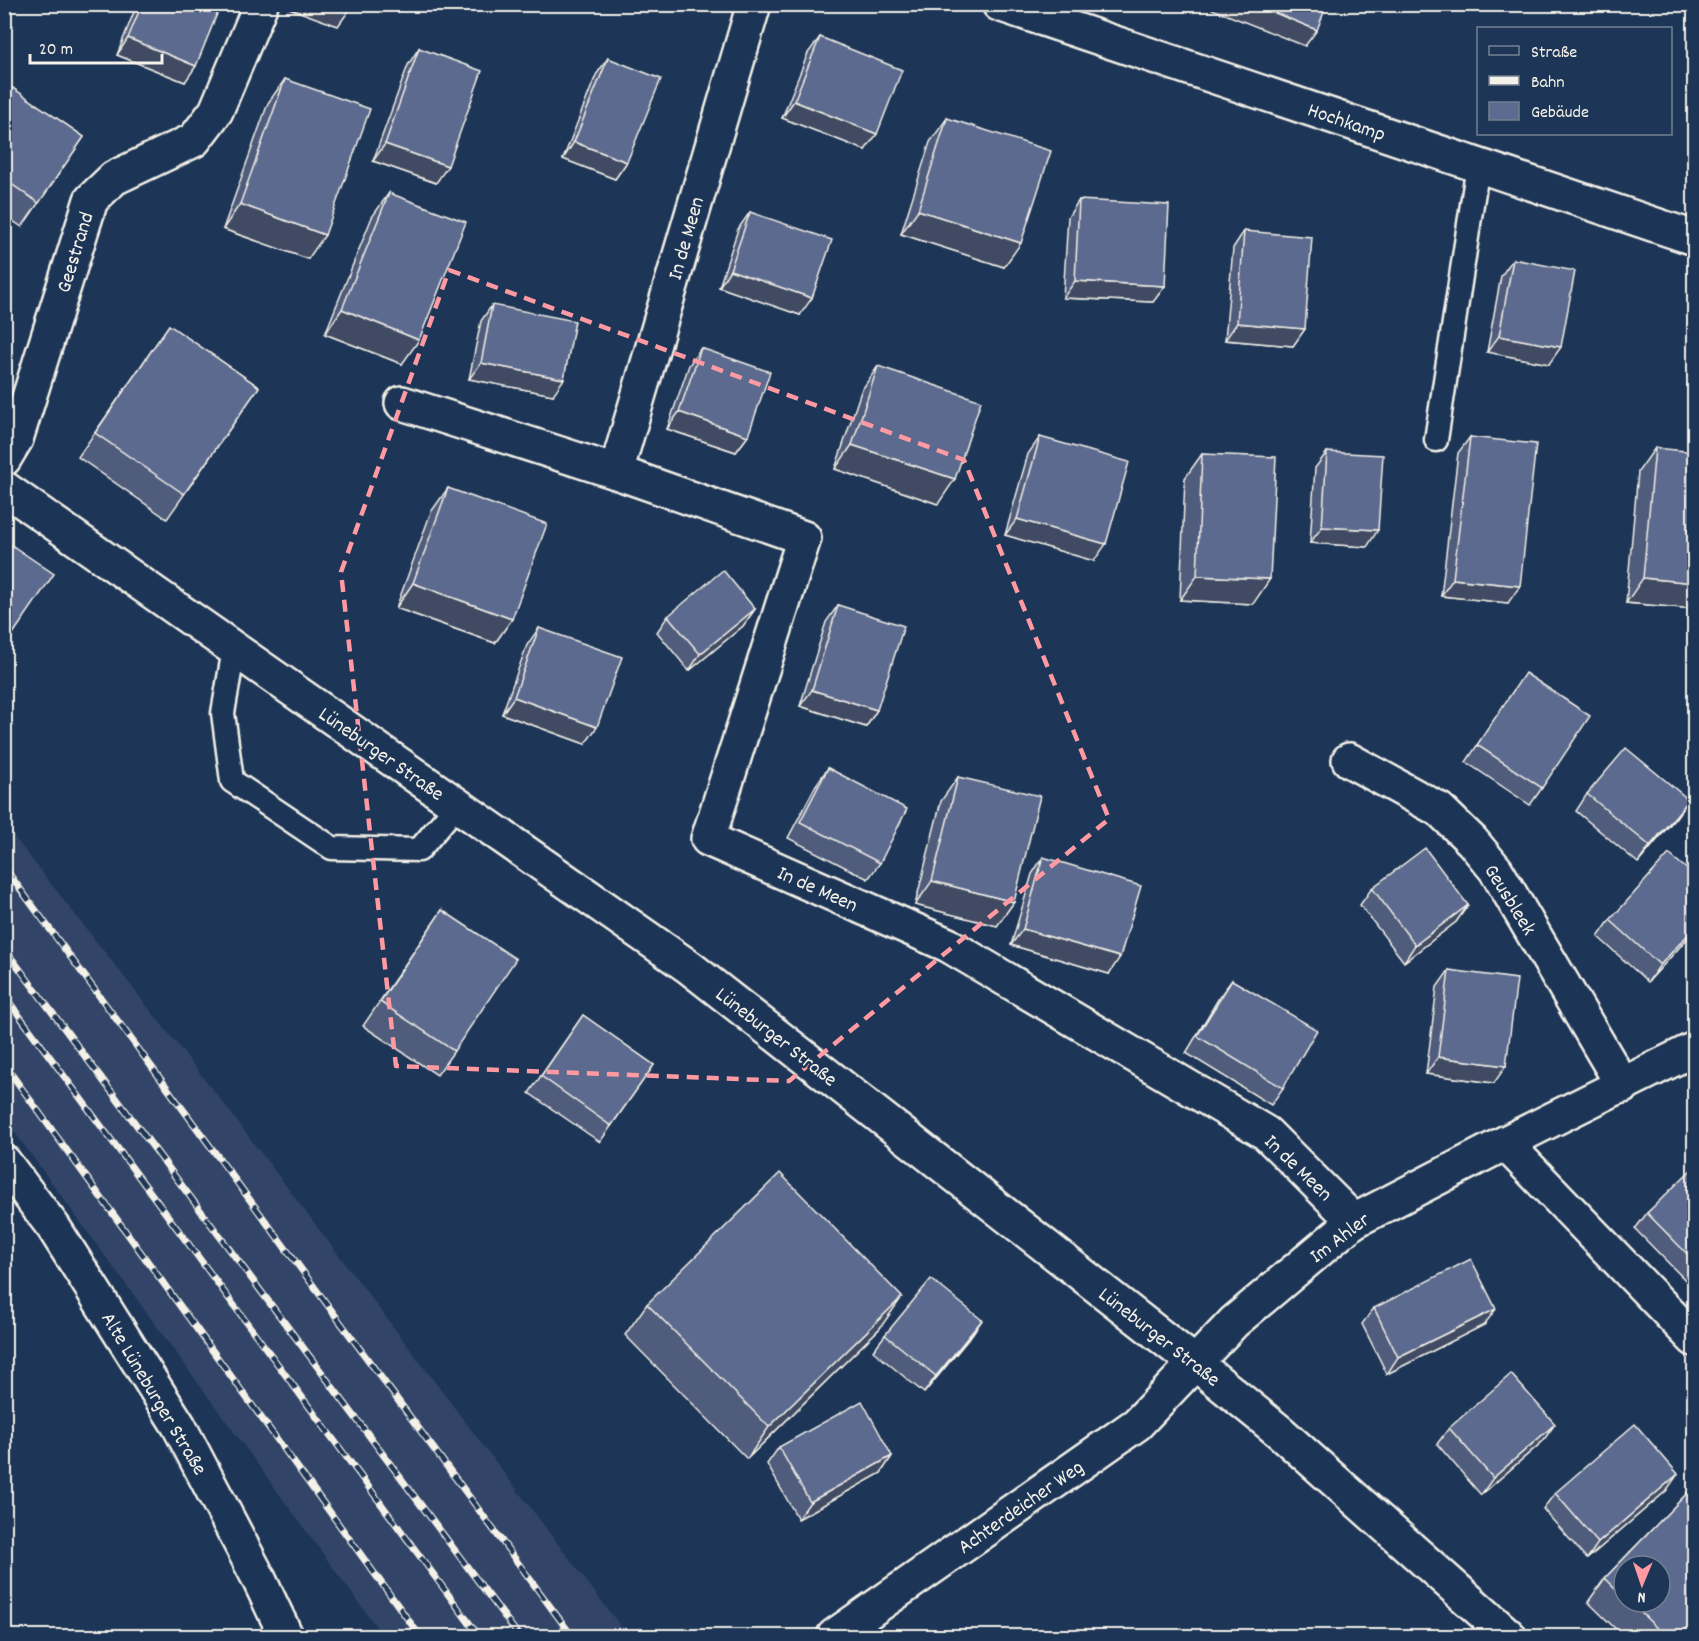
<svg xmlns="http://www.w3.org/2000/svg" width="1699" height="1641" viewBox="0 0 1699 1641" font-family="Dekko,sans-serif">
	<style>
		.built { fill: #304568 }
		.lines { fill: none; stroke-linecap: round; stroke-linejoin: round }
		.service-casing { stroke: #f4f1e8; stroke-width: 27 }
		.minor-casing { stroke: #f4f1e8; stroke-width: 38 }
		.secondary-casing { stroke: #f4f1e8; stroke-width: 38 }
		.service { stroke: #1d3557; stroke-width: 22 }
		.minor { stroke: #1d3557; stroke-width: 33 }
		.secondary { stroke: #1d3557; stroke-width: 33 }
		.rail-casing { stroke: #f4f1e8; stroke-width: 7 }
		.rail { stroke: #1d3557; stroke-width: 4.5; stroke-dasharray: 14; stroke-linecap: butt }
		.wall { fill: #4f5c7b; stroke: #f4f1e8; stroke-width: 1.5; fill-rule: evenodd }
		.shaded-wall { fill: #404b64; stroke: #f4f1e8; stroke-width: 1.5 }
		.building { fill: #5c6b8f; stroke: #f4f1e8; stroke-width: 1.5 }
		.marked { fill: none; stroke: #ff9aa2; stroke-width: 4.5; stroke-dasharray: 12 8; stroke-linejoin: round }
		.labels { text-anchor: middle; stroke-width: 5; stroke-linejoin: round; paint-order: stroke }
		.street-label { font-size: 21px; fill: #f4f1e8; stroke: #1d3557 }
	</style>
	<rect width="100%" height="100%" fill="#1d3557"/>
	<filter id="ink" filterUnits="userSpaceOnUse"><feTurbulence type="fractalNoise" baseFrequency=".0167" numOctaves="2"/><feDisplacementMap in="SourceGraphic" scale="12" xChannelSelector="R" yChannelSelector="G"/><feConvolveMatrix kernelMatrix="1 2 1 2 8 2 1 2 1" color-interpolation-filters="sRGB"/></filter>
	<g filter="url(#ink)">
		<path class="built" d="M4,824L217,1095L628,1636H383L5,1119Z"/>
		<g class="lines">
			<defs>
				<g id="service">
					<path d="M1436,440L1478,165"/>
					<path d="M234,649L223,713L232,781L332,848L419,850L457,805"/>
				</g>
				<g id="minor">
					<path d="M999,4L1694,238"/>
					<path d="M402,403L616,472L804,538L708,839L948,945L1266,1133L1354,1221"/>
					<path d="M4,459L16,439L91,200L114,178L194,140L216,111L261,4"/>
					<path d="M616,472L754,4"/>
					<path d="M1349,760L1440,810L1472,841L1496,870L1623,1086"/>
					<path d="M1505,1143L1694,1339"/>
					<path d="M4,1162L54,1228L179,1426L257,1575L286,1636"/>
					<path d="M834,1636L1137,1424L1234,1322L1354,1221L1505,1143L1694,1049"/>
				</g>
				<path id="secondary" d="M4,488L689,967L1195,1363L1280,1432L1509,1636"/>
			</defs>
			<use href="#service" class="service-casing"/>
			<use href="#minor" class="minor-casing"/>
			<use href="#secondary" class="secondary-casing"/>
			<use href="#service" class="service"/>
			<use href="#minor" class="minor"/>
			<use href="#secondary" class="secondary"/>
			<defs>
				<g id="rail">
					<path d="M4,867L572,1636"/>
					<path d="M4,948L519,1636"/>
					<path d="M4,995L479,1636"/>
					<path d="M4,1064L420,1636"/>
				</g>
			</defs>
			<use href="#rail" class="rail-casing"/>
			<use href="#rail" class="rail"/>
		</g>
		<g class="wall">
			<path d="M137,4H221L185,82L117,55Z"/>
			<path d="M820,37L865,150L782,118L808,53Z"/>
			<path d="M419,48L436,183L373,161L408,65Z"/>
			<path d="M608,58L627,162L615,179L563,159L596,75Z"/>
			<path d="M285,79L308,259L223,229L268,103Z"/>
			<path d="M4,82L84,137L22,227L4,215Z"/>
			<path d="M947,118L1004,267L901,234L930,142Z"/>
			<path d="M389,193L402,364L325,334L372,217Z"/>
			<path d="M1079,200L1165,286L1153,302L1063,298L1068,217Z"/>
			<path d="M750,212L800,315L719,287L738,229Z"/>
			<path d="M1244,231L1305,329L1293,346L1225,340L1233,248Z"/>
			<path d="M1513,259L1549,364L1487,352L1501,276Z"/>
			<path d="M492,305L553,395L469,379L481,321Z"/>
			<path d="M169,325L259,387L167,519L78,457Z"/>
			<path d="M701,348L748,436L736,452L667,429L689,365Z"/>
			<path d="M878,366L938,504L835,469L861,391Z"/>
			<path d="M1040,437L1094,561L1005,535L1028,454Z"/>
			<path d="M1470,437L1508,603L1441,596L1458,453Z"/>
			<path d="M1655,448L1695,609L1626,603L1638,472Z"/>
			<path d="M1327,452L1367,547L1310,543L1315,468Z"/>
			<path d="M1202,454L1253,604L1180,600L1185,478Z"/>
			<path d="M448,488L512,619L495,643L396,608L431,512Z"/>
			<path d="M838,605L877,710L866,727L800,706L826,622Z"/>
			<path d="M755,609L743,626L689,671L657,632L668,616Z"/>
			<path d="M539,628L585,744L502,714L527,645Z"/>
			<path d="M1514,690L1542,788L1530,805L1466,762Z"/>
			<path d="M828,768L880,863L868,879L788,838L816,785Z"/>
			<path d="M958,777L1014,902L997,926L915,905L941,801Z"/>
			<path d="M1587,794L1677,816L1638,863L1576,811Z"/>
			<path d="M1043,857L1109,974L1011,945L1032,874Z"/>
			<path d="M1695,876V930L1648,982L1598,937L1610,920Z"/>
			<path d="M1372,888L1468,905L1456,922L1404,962L1360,905Z"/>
			<path d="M442,910L454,1051L437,1075L363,1026Z"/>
			<path d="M1449,970L1494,1083L1426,1074L1437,987Z"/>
			<path d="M1232,980L1283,1088L1271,1105L1186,1053L1220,996Z"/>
			<path d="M583,1015L654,1065L600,1142L529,1093Z"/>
			<path d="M1695,1171V1290L1635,1229L1647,1213Z"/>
			<path d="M647,1304L880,1328L747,1459L625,1335Z"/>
			<path d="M1374,1308L1484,1325L1387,1374L1362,1324Z"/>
			<path d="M982,1320L970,1337L924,1393L873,1351L885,1335Z"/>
			<path d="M1449,1428L1543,1441L1481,1495L1437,1444Z"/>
			<path d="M779,1447L892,1456L881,1473L798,1519L767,1464Z"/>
			<path d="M1695,1485V1636H1623L1588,1602L1605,1578ZM1624,1566H1660V1602H1624Z"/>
			<path d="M1666,1491L1587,1559L1543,1509L1555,1493Z"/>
		</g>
		<g class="shaded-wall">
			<path d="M285,4H337L350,9L338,26L283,6Z"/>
			<path d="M1215,4H1253L1317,30L1305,46L1212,9Z"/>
			<path d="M128,38L196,66L185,82L117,55Z"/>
			<path d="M794,101L877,134L865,150L782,118Z"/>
			<path d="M574,142L627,162L615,179L563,159Z"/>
			<path d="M385,144L448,166L436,183L373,161Z"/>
			<path d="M240,204L325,235L308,259L223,229Z"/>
			<path d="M918,210L1021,243L1004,267L901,234Z"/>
			<path d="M730,270L812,298L800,315L719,287Z"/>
			<path d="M1075,281L1165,286L1153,302L1063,298Z"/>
			<path d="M342,309L419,340L402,364L325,334Z"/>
			<path d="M1237,323L1305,329L1293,346L1225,340Z"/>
			<path d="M1499,336L1561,347L1549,364L1487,352Z"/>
			<path d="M481,363L564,379L553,395L469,379Z"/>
			<path d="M679,412L748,436L736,452L667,429Z"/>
			<path d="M852,445L955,479L938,504L835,469Z"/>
			<path d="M1017,519L1106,544L1094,561L1005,535Z"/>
			<path d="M1322,527L1378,530L1367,547L1310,543Z"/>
			<path d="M1197,576L1270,579L1253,604L1180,600Z"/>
			<path d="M1643,578L1695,583V609L1626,603Z"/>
			<path d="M1453,579L1520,586L1508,603L1441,596Z"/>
			<path d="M413,583L512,619L495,643L396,608Z"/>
			<path d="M755,609L743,626L689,671L700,654Z"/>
			<path d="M812,690L877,710L866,727L800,706Z"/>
			<path d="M514,697L597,727L585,744L502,714Z"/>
			<path d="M1689,800L1677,816L1638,863L1650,846Z"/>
			<path d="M932,881L1014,902L997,926L915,905Z"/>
			<path d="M1468,905L1456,922L1404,962L1415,945Z"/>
			<path d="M1695,927V930L1648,982L1660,965Z"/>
			<path d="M1023,929L1120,957L1109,974L1011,945Z"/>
			<path d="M1438,1057L1506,1066L1494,1083L1426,1074Z"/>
			<path d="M902,1297L880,1328L747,1459L769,1427Z"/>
			<path d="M1496,1309L1484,1325L1387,1374L1398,1357Z"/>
			<path d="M982,1320L970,1337L924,1393L936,1376Z"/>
			<path d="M1555,1424L1543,1441L1481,1495L1493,1478Z"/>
			<path d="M892,1456L881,1473L798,1519L810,1502Z"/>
			<path d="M1678,1474L1666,1491L1587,1559L1598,1543Z"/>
		</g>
		<g class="building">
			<path d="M142,4H221L196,66L128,38Z"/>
			<path d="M337,4H351L350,9Z"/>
			<path d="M1253,4H1327L1317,30Z"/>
			<path d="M820,37L902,70L877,134L794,101Z"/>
			<path d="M419,48L482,71L448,166L385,144Z"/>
			<path d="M608,58L661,79L627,162L574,142Z"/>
			<path d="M285,79L370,109L325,235L240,204Z"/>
			<path d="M4,82L84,137L39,203L4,179Z"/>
			<path d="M947,118L1051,151L1021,243L918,210Z"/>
			<path d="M389,193L466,222L419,340L342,309Z"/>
			<path d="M1079,200L1169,205L1165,286L1075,281Z"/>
			<path d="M750,212L832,240L812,298L730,270Z"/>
			<path d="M1244,231L1312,237L1305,329L1237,323Z"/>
			<path d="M1513,259L1575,271L1561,347L1499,336Z"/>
			<path d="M492,305L575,321L564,379L481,363Z"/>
			<path d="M169,325L259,387L184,494L95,433Z"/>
			<path d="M701,348L770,372L748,436L679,412Z"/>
			<path d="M878,366L981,401L955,479L852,445Z"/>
			<path d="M1040,437L1129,462L1106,544L1017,519Z"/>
			<path d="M1470,437L1536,444L1520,586L1453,579Z"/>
			<path d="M1655,448L1695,452V583L1643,578Z"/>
			<path d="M1327,452L1383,455L1378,530L1322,527Z"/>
			<path d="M1202,454L1276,457L1270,579L1197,576Z"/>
			<path d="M448,488L547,524L512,619L413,583Z"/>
			<path d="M4,540L54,574L4,647Z"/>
			<path d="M723,570L755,609L700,654L668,616Z"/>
			<path d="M838,605L904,626L877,710L812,690Z"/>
			<path d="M539,628L622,657L597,727L514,697Z"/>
			<path d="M1525,673L1590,716L1542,788L1477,745Z"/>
			<path d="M1626,748L1689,800L1650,846L1587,794Z"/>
			<path d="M828,768L907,809L880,863L800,822Z"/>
			<path d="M958,777L1040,796L1014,902L932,881Z"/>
			<path d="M1425,848L1468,905L1415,945L1372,888Z"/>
			<path d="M1669,854L1695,876V927L1660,965L1610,920Z"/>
			<path d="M1043,857L1141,886L1120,957L1023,929Z"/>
			<path d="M442,910L516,959L454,1051L380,1002Z"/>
			<path d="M1449,970L1517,979L1506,1066L1438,1057Z"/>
			<path d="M1232,980L1317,1030L1283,1088L1197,1036Z"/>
			<path d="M583,1015L654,1065L611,1126L541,1076Z"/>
			<path d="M1692,1169L1695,1171V1262L1647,1213Z"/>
			<path d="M780,1173L902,1297L769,1427L647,1304Z"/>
			<path d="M1471,1259L1496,1309L1398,1357L1374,1308Z"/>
			<path d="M931,1279L982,1320L936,1376L885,1335Z"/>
			<path d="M1511,1374L1555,1424L1493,1478L1449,1428Z"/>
			<path d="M862,1401L892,1456L810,1502L779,1447Z"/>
			<path d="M1635,1424L1678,1474L1598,1543L1555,1493Z"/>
			<path d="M1695,1485V1636H1665L1630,1602H1660V1566H1624V1597L1605,1578Z"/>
		</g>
	</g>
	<path class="marked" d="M449,270L964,460L1109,819L789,1081L396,1066L341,572Z"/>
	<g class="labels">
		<g class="street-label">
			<text transform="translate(1347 121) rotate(19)" y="7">Hochkamp</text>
			<text transform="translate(685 238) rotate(-74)" y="7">In de Meen</text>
			<text transform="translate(74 252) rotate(-73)" y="7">Geestrand</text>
			<text transform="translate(382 753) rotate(35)" y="7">Lüneburger Straße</text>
			<text transform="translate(818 888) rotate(24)" y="7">In de Meen</text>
			<text transform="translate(1511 899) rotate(58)" y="7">Geusbleek</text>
			<text transform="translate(777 1036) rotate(38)" y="7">Lüneburger Straße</text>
			<text transform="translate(1299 1167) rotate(44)" y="7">In de Meen</text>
			<text transform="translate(1339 1237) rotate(-37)" y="7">Im Ahler</text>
			<text transform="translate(1160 1336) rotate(38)" y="7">Lüneburger Straße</text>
			<text transform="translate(155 1393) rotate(59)" y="7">Alte Lüneburger Straße</text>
			<text transform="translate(1020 1506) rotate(-35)" y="7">Achterdeicher Weg</text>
		</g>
	</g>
	<rect width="1699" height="1641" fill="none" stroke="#1d3557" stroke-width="24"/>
	<rect x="12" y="12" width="1675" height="1617" fill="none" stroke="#f4f1e8" stroke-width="2" filter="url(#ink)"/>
	<rect x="1477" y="27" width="195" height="108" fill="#1d3557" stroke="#738091" stroke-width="1.5"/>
	<rect x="1489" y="46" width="30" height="9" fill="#1d3557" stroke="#738091" stroke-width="1.5"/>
	<text x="1531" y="57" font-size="18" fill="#f4f1e8">Straße</text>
	<rect x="1489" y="76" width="30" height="9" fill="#f4f1e8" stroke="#738091" stroke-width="1.5"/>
	<text x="1531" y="87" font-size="18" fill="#f4f1e8">Bahn</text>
	<rect x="1489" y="102" width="30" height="18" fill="#5c6b8f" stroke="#738091" stroke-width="1.5"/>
	<text x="1531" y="117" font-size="18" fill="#f4f1e8">Gebäude</text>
	<g transform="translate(1642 1584) rotate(182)"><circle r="28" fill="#1d3557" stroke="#738091" stroke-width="1.5"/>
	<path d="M0-4.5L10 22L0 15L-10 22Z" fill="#ff9aa2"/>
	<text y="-9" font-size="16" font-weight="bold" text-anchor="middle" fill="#f4f1e8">N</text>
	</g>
	<path d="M30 54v9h132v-9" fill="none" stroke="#f4f1e8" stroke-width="3"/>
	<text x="39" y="54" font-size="18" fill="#f4f1e8" stroke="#1d3557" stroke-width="4.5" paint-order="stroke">20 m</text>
</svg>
